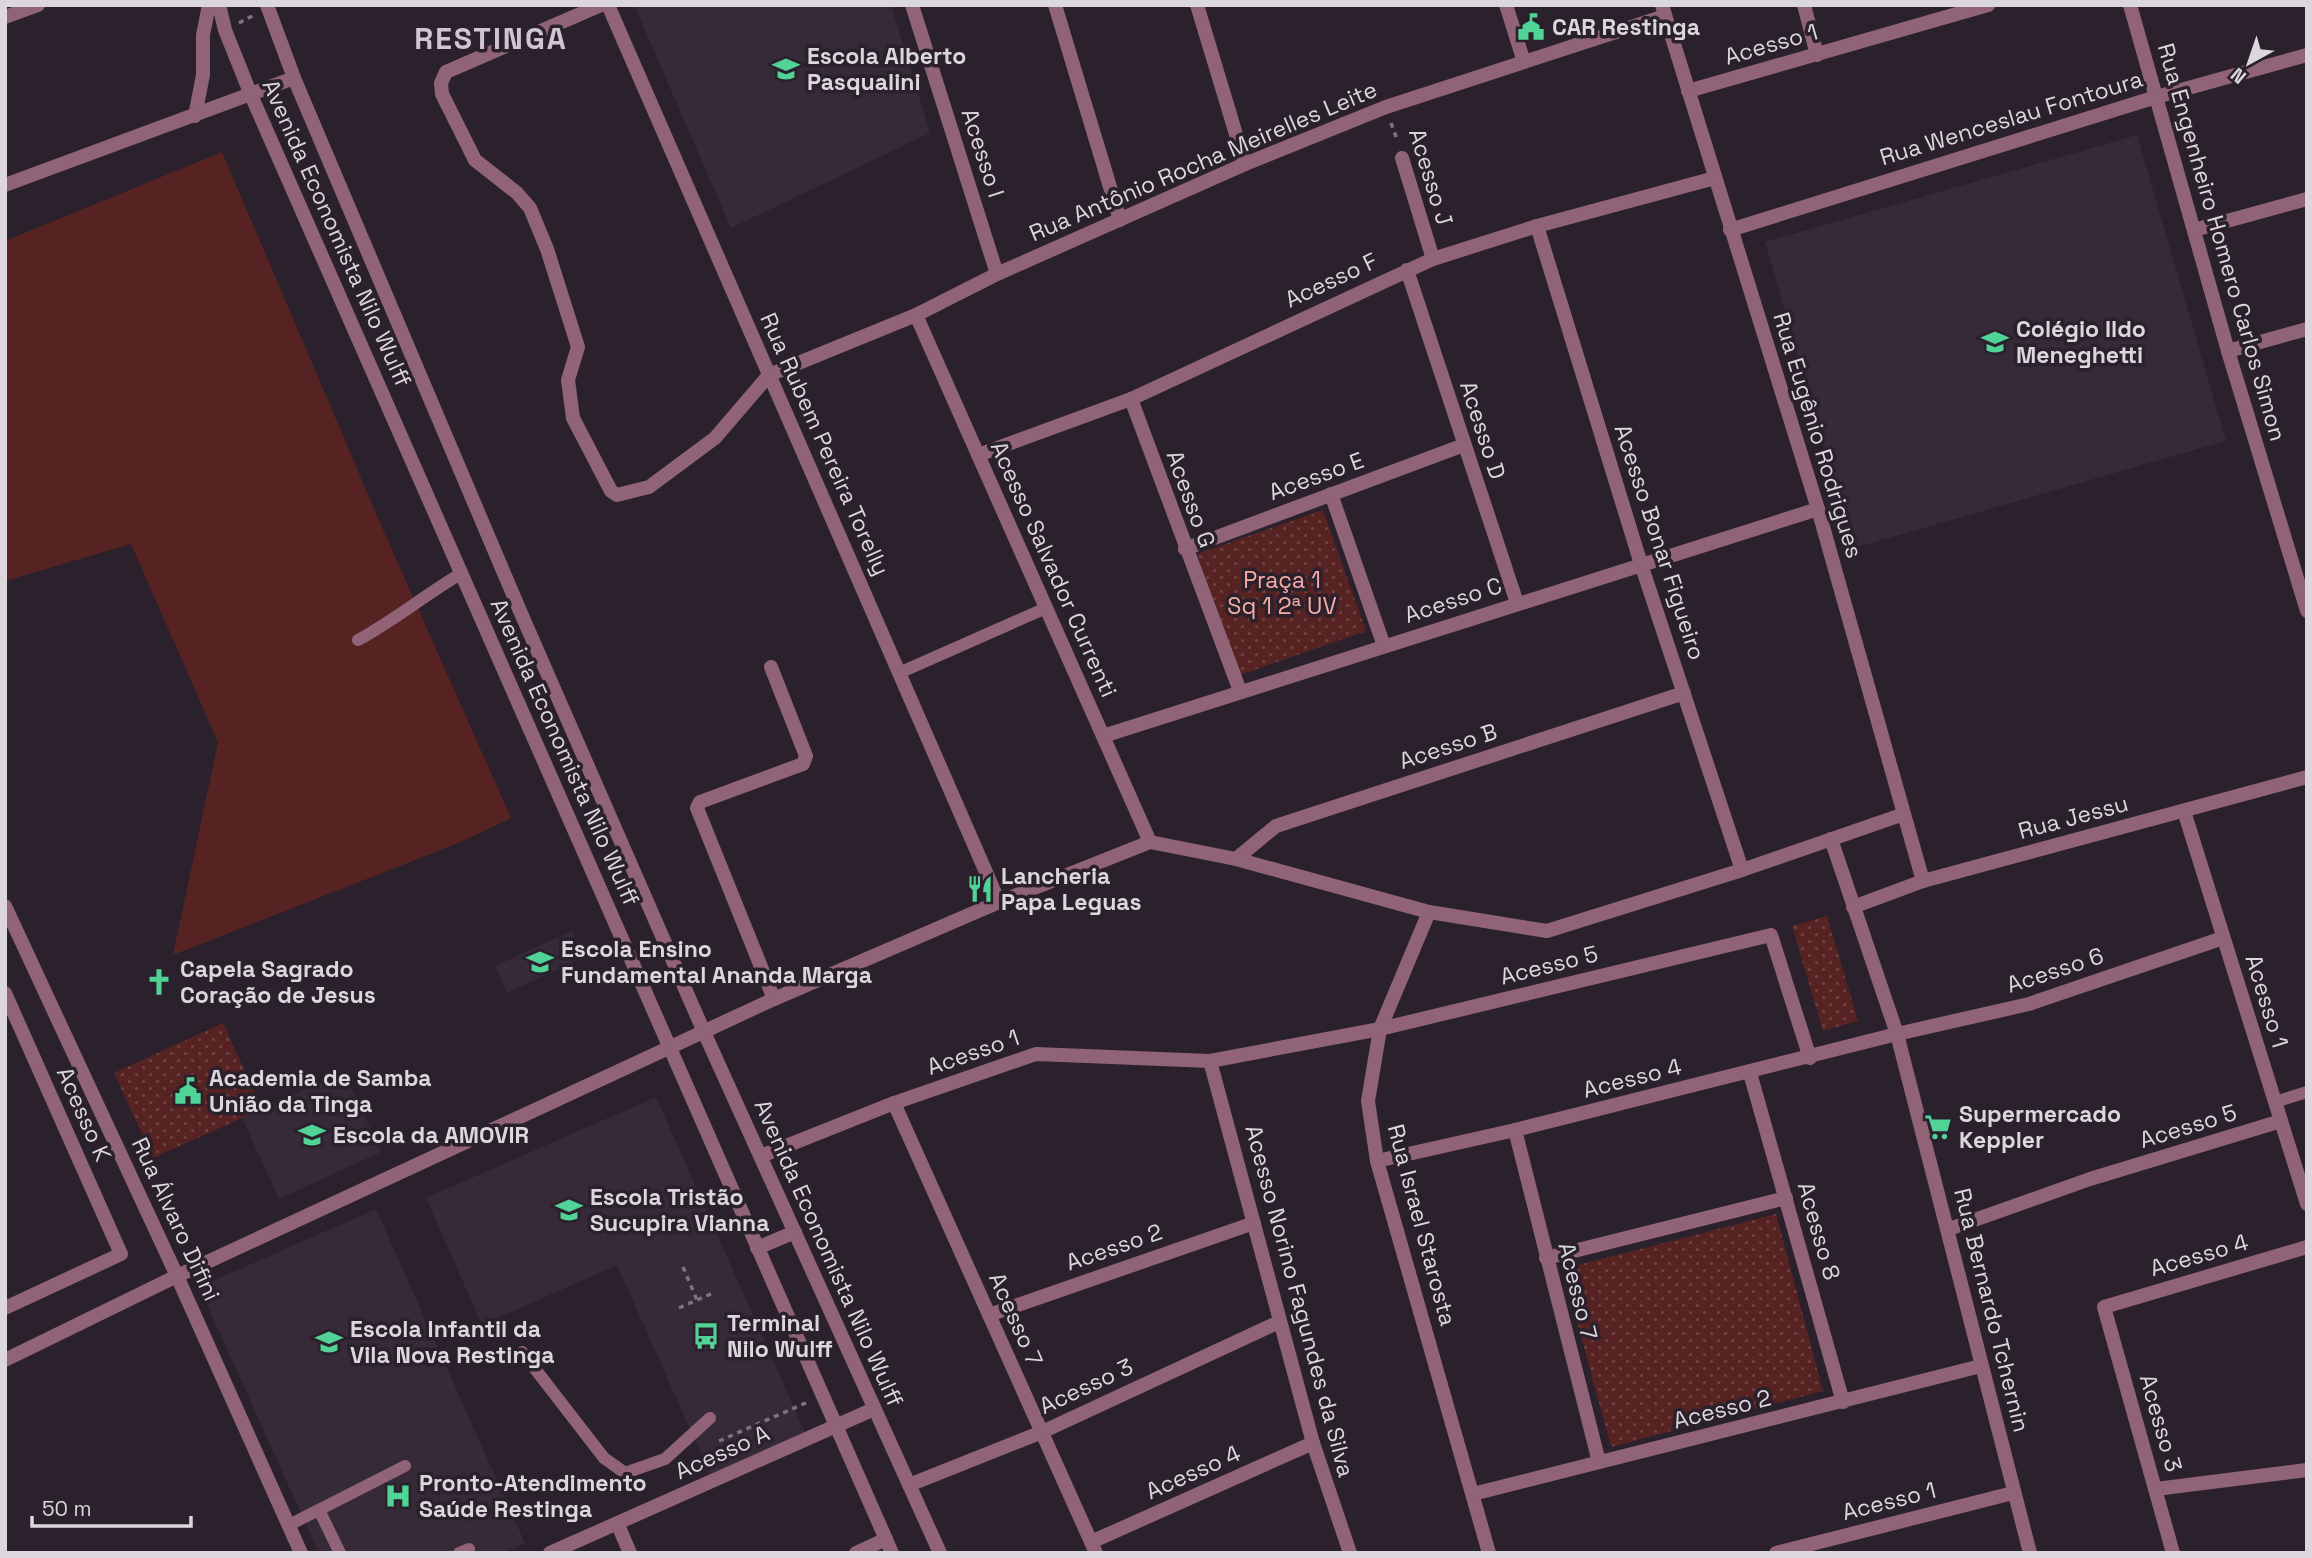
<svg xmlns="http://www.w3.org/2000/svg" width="2312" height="1558" viewBox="0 0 2312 1558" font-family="'Space Grotesk',sans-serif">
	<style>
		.built { fill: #362a39 }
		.grass { fill: #562322 }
		.park { fill: url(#park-dots) }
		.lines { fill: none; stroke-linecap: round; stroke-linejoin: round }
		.path { stroke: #7c747d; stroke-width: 3.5; stroke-dasharray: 5 5; stroke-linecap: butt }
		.service { stroke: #916377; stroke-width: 12 }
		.minor { stroke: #916377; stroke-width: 14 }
		.tertiary { stroke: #916377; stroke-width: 14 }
		.labels { text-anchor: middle; stroke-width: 7; stroke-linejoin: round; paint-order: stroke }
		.poi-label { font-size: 23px; font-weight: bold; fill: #dcd6dd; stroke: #2a212c; text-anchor: start }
		.street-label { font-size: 23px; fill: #dcd6dd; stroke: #2a212c }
		.park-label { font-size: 23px; fill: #f8aca6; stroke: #2a212c }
		.district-label { font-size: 30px; font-weight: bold; letter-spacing: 2px; fill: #d1c4d4; stroke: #2a212c }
	</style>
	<defs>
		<pattern id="park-dots" width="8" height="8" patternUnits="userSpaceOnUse" patternTransform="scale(1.75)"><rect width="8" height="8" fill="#562322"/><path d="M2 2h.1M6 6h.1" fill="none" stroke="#6e4242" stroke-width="1.8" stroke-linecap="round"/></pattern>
	</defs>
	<rect width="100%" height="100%" fill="#2a212c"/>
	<g class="built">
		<path d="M634,5H891L930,133L731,228Z"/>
		<path d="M2137,135L2226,441L1854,548L1765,242Z"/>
		<path d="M572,931L584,957L507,993L495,966Z"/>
		<path d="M344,1071L381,1152L279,1199L242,1118Z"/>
		<path d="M656,1097L805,1432L710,1474L617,1265L482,1325L426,1198Z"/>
		<path d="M376,1209L525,1543L503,1553H319L199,1287Z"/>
	</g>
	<path class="grass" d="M222,152L381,525L511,818L461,842L173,955L218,742L131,544L5,581V241Z"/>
	<g class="park">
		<path d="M1323,510L1366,631L1240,675L1197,554Z"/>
		<path d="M1827,916L1858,1021L1823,1031L1792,926Z"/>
		<path d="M223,1023L262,1109L153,1158L114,1073Z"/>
		<path d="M1776,1214L1823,1391L1611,1447L1563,1269Z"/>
	</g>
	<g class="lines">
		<g class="path">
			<path d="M239,23L254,15"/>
			<path d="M1391,123L1398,142"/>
			<path d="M683,1267L697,1300"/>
			<path d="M679,1308L715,1292"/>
			<path d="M719,1441L808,1402"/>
		</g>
		<g class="service">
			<path d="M358,640C395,620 426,594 462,573"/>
			<path d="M899,673L1046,608"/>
			<path d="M2275,1102L2307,1092"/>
			<path d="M522,1352L604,1458L625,1473L665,1459L710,1418"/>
			<path d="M319,1510L340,1553"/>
			<path d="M289,1525L405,1466"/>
			<path d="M459,1553L469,1549"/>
		</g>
		<g class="minor">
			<path d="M601,5L446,72L441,83L442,94L475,160L517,193L530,208L547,249L578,347L568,380L573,418L611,491L617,495L649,487L715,438L769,375L916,315L997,274L1245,164L1386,107L1665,16"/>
			<path d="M608,5L999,902"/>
			<path d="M912,5L997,274"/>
			<path d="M1055,5L1120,220"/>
			<path d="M1197,5L1245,164"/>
			<path d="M1506,5L1524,62"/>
			<path d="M1804,5L1817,55"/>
			<path d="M2130,5L2228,351L2307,611"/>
			<path d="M5,17L38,5"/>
			<path d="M1688,91L1988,5"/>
			<path d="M1402,158L1433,259"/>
			<path d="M1537,226L1641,564L1742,870"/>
			<path d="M1730,230L2156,97L2307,55"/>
			<path d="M2194,230L2307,199"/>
			<path d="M1407,270L1517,603"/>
			<path d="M916,315L1150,842"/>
			<path d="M2228,351L2307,329"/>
			<path d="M1131,399L1240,691"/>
			<path d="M978,455L1131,399L1433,259L1537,226L1715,178"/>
			<path d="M1331,494L1384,646"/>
			<path d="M1185,549L1464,445"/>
			<path d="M771,667L806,756L803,764L700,802L697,808L774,999"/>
			<path d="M1103,736L1818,509"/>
			<path d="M2184,811L2307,1204"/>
			<path d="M1904,814L1923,881"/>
			<path d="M1831,839L1897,1034L2030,1553"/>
			<path d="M1236,859L1276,826L1684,693"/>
			<path d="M5,906L177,1276L301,1553"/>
			<path d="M1853,907L1923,881L2307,777"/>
			<path d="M1429,912L1380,1029L1368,1101L1377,1161L1489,1553"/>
			<path d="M5,993L121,1254L5,1308"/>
			<path d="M1210,1061L1313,1443L1350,1553"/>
			<path d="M1750,1073L1843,1402"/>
			<path d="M894,1103L1096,1553"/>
			<path d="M1515,1130L1599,1462"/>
			<path d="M761,1156L894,1103L1036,1054L1210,1061L1380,1029L1771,935L1810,1058"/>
			<path d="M1377,1161L1515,1130L1897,1034L2029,1004L2223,938"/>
			<path d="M1949,1229L2090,1179L2281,1121"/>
			<path d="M1546,1258L1786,1198"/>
			<path d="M989,1315L1254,1223"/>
			<path d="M909,1485L1042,1432L1279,1322"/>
			<path d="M2156,1489L2307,1470"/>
			<path d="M1473,1494L1981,1366"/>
			<path d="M618,1525L630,1553"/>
			<path d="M1091,1542L1313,1443"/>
			<path d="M550,1553L874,1409"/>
			<path d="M856,1553L886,1539"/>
			<path d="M1776,1553L2013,1493"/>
			<path d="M2173,1553L2104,1307L2307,1247"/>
		</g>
		<g class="tertiary">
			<path d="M219,5L225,30L251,95L892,1553"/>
			<path d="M267,5L294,78L520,611L704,1032L940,1553"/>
			<path d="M195,116L203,75V35L209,5"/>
			<path d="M5,185L294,78"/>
			<path d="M757,1248L795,1232"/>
			<path d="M5,1360L177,1276L774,999L999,902L1150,842L1236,859L1429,912L1547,931L1742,870L1904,814L1818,509L1662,5"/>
		</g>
	</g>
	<defs>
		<symbol id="civic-bare" viewBox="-9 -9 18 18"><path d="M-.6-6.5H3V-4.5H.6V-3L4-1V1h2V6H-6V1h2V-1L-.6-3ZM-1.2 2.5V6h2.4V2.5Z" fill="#51d397" stroke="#2a212c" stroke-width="2.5" paint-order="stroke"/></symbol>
		<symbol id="school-bare" viewBox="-9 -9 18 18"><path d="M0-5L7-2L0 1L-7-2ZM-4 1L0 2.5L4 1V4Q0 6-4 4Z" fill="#51d397" stroke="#2a212c" stroke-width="2.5" paint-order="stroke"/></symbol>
		<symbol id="restaurant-bare" viewBox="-9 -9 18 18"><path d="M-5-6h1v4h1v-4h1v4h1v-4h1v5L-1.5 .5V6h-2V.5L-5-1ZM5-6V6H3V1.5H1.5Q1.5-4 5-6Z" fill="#51d397" stroke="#2a212c" stroke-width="2.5" paint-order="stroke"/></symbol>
		<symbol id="church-bare" viewBox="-9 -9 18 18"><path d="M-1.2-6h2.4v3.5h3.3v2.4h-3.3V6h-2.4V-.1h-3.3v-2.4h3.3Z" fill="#51d397" stroke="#2a212c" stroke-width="2.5" paint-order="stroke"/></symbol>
		<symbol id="supermarket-bare" viewBox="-9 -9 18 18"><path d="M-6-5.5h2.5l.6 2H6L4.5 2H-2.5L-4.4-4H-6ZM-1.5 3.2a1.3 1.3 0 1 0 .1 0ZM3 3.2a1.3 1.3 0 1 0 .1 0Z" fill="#51d397" stroke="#2a212c" stroke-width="2.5" paint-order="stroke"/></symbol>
		<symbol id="bus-bare" viewBox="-9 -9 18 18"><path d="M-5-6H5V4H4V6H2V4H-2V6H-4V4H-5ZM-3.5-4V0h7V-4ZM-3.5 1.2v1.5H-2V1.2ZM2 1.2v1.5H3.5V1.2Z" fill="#51d397" stroke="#2a212c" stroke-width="2.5" paint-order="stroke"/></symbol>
		<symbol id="hospital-bare" viewBox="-9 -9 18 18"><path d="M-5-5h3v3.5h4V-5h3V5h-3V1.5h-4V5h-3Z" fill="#51d397" stroke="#2a212c" stroke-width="2.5" paint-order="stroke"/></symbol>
	</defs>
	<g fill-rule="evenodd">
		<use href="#civic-bare" x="1512" y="8" width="38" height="38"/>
		<use href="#school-bare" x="767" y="50" width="38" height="38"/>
		<use href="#school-bare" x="1976" y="323" width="38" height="38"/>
		<use href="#restaurant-bare" x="961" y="870" width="38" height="38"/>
		<use href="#school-bare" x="521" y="943" width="38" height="38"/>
		<use href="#church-bare" x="140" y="963" width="38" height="38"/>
		<use href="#civic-bare" x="169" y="1072" width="38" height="38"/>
		<use href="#supermarket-bare" x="1919" y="1108" width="38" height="38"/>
		<use href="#school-bare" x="293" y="1116" width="38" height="38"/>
		<use href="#school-bare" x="550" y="1191" width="38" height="38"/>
		<use href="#bus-bare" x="687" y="1317" width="38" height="38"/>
		<use href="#school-bare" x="310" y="1323" width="38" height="38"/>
		<use href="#hospital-bare" x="379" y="1477" width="38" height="38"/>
	</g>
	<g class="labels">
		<g class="poi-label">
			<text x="1552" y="35">CAR Restinga</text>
			<text x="807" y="64">Escola Alberto<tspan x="807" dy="26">Pasqualini</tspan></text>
			<text x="2016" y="337">Colégio Ildo<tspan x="2016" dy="26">Meneghetti</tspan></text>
			<text x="1001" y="884">Lancheria<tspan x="1001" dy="26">Papa Leguas</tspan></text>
			<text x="561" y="957">Escola Ensino<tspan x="561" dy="26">Fundamental Ananda Marga</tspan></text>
			<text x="180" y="977">Capela Sagrado<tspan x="180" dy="26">Coração de Jesus</tspan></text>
			<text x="209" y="1086">Academia de Samba<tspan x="209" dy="26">União da Tinga</tspan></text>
			<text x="1959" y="1122">Supermercado<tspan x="1959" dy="26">Keppler</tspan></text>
			<text x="333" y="1143">Escola da AMOVIR</text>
			<text x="590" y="1205">Escola Tristão<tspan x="590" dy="26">Sucupira Vianna</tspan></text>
			<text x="727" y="1331">Terminal<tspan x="727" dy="26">Nilo Wulff</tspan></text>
			<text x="350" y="1337">Escola Infantil da<tspan x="350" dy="26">Vila Nova Restinga</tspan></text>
			<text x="419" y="1491">Pronto-Atendimento<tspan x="419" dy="26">Saúde Restinga</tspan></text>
		</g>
		<g class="street-label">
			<text transform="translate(1771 44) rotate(-16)" y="8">Acesso 1</text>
			<text transform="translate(2011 118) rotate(-17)" y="8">Rua Wenceslau Fontoura</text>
			<text transform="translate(983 153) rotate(72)" y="8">Acesso I</text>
			<text transform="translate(1203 161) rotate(-23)" y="8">Rua Antônio Rocha Meirelles Leite</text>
			<text transform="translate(1431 177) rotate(73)" y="8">Acesso J</text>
			<text transform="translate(337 233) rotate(66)" y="8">Avenida Economista Nilo Wulff</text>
			<text transform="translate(2222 242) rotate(74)" y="8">Rua Engenheiro Homero Carlos Simon</text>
			<text transform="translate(1331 280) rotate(-25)" y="8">Acesso F</text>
			<text transform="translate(1483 430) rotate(72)" y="8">Acesso D</text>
			<text transform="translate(1818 435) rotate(73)" y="8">Rua Eugênio Rodrigues</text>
			<text transform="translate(825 444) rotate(66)" y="8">Rua Rubem Pereira Torelly</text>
			<text transform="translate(1316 476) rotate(-20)" y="8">Acesso E</text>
			<text transform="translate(1191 499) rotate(70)" y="8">Acesso G</text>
			<text transform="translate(1660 542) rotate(72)" y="8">Acesso Bonar Figueiro</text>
			<text transform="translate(1054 569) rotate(66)" y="8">Acesso Salvador Currenti</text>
			<text transform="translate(1453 600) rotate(-18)" y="8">Acesso C</text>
			<text transform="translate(1448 746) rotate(-18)" y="8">Acesso B</text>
			<text transform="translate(565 752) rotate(66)" y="8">Avenida Economista Nilo Wulff</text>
			<text transform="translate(2073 817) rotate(-15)" y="8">Rua Jessu</text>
			<text transform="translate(1549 965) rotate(-14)" y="8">Acesso 5</text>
			<text transform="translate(2055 970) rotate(-18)" y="8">Acesso 6</text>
			<text transform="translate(2267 1001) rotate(73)" y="8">Acesso 1</text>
			<text transform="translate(973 1052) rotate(-19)" y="8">Acesso 1</text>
			<text transform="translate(1632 1078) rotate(-14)" y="8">Acesso 4</text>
			<text transform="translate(84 1114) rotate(66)" y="8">Acesso K</text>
			<text transform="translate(2188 1126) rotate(-17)" y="8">Acesso 5</text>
			<text transform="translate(176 1219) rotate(65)" y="8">Rua Álvaro Difini</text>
			<text transform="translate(1422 1225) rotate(75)" y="8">Rua Israel Starosta</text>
			<text transform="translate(1819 1231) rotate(74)" y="8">Acesso 8</text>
			<text transform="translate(1114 1247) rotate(-19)" y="8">Acesso 2</text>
			<text transform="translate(829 1253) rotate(66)" y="8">Avenida Economista Nilo Wulff</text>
			<text transform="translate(2199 1255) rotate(-16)" y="8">Acesso 4</text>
			<text transform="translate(1578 1291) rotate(76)" y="8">Acesso 7</text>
			<text transform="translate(1300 1301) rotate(75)" y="8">Acesso Norino Fagundes da Silva</text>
			<text transform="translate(1992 1310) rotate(76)" y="8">Rua Bernardo Tchernin</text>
			<text transform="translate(1016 1319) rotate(66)" y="8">Acesso 7</text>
			<text transform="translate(1086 1386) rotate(-25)" y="8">Acesso 3</text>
			<text transform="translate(1722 1409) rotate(-14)" y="8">Acesso 2</text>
			<text transform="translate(2161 1423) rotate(74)" y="8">Acesso 3</text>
			<text transform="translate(722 1452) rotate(-24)" y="8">Acesso A</text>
			<text transform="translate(1193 1472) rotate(-24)" y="8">Acesso 4</text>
			<text transform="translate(1889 1501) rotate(-14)" y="8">Acesso 1</text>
		</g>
		<g class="park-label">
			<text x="1282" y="588">Praça 1<tspan x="1282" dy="26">Sq 1 2ª UV</tspan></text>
		</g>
		<g class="district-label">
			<text x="491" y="49">RESTINGA</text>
		</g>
	</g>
	<rect width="2312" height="1558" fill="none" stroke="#dcd6dd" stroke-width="14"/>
	<g transform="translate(2249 63) rotate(220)" stroke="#2a212c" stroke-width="5" paint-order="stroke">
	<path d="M0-5L12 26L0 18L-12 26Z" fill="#dcd6dd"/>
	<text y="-10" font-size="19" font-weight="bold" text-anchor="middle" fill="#dcd6dd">N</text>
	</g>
	<path d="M32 1516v10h159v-10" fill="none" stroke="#dcd6dd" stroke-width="3.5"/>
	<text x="42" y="1516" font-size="21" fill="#dcd6dd" stroke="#2a212c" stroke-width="5" paint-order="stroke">50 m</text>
</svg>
